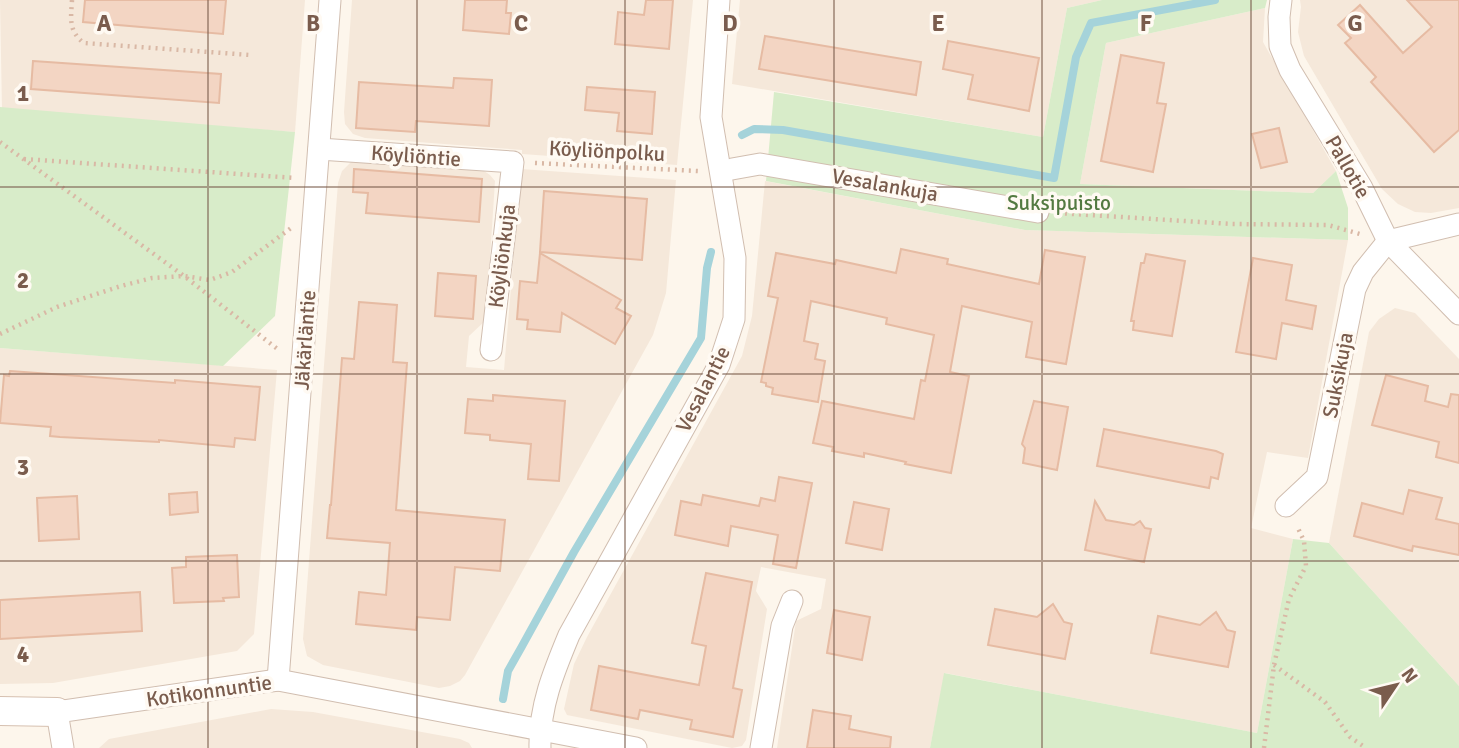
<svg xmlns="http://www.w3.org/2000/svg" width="1459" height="748" viewBox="0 0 1459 748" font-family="Signika,sans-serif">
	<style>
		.residential { fill: #f5e8da }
		.green { fill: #d8ecc9 }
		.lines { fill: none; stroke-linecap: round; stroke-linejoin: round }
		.stream { stroke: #a5d3da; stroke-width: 8 }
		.building { fill: #f3d5c3; stroke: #e6bba3; stroke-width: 2 }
		.street-casing { stroke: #d1beb0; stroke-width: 23 }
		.secondary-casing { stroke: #d6c0b0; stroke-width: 30 }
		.path { stroke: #d9b8a5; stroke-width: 4.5; stroke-dasharray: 2 5; stroke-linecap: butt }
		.street { stroke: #fff; stroke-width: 21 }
		.secondary { stroke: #fff; stroke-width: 28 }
		.grid { fill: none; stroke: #7a5c4d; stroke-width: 2; stroke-opacity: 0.55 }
		.labels { text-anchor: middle; stroke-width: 7; stroke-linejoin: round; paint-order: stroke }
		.street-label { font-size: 21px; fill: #7a5c4d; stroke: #fffaf3 }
		.park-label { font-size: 21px; fill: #537a41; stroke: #fffaf3 }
		.grid-label { font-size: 23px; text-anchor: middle; font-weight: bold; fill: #7a5c4d; stroke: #fffaf3; stroke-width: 7; stroke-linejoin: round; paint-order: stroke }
	</style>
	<rect width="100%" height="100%" fill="#fdf6ec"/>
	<g class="residential">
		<path d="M0,0H305L295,132L2,110Z"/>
		<path d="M352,0H693L677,165L522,154V150L365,138L353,134L345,124L344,112Z"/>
		<path d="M740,0H1102L1067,8L1043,137L732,84Z"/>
		<path d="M1300,0H1459V208L1431,213L1415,212L1398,204L1382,189L1304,56L1298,32L1301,7Z"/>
		<path d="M1265,8L1263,42L1336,171L1313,193L1080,184L1106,43Z"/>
		<path d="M364,161L481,169L490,175L495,181L486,320L469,336L466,367L504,370L521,169L676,180L666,293L653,335L465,675L460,681L450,686L439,688L323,665L307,656L303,639L338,183L342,171L351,162Z"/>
		<path d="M765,181L1025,230L1348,240L1308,458L1267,452L1251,528L1293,539L1257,733L945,673L930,748H777L796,621L821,609L826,579L761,567L756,591L767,609L746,740L742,746L732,748L567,715L564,709L574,664L587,637L742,356L752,316Z"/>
		<path d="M1395,308L1415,313L1459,359V686L1329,543L1369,332L1379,319Z"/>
		<path d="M0,348L277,370L254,634L237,651L53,683L0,684Z"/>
		<path d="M271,709L313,712L460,739L469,743L472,748H99L109,739Z"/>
	</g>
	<g class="green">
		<path d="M1102,0H1267L1265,8L1106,43L1080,184L1313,193L1336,171L1348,208V240L1025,230L766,181L774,92L1043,137L1067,8Z"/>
		<path d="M0,107L295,132L275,316L223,366L0,348Z"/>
		<path d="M1293,539L1329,543L1459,686V748H930L944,673L1257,733Z"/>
	</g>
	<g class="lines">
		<g class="stream">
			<path d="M742,135L754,129L783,130L1054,178L1076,57L1091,23L1215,0"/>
			<path d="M503,699L508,671L521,648L574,552L701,338L707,268L711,252"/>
		</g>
	</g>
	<g class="building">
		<path d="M85,0H226L223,34L83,22Z"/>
		<path d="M465,0H507L506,13H511L509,34L463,30Z"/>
		<path d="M646,0H673L669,49L615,44L618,12L644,15Z"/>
		<path d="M1407,0H1459V130L1434,152L1371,82L1376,77L1345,43L1351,38L1338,25L1360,5L1403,53L1432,27Z"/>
		<path d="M765,36L921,62L916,95L759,69Z"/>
		<path d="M948,41L1039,58L1029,111L968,99L973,75L943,69Z"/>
		<path d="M1121,55L1164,63L1157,103L1166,104L1153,172L1101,161Z"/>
		<path d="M33,61L221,74L219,103L31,89Z"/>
		<path d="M454,78L492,80L489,126L416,121L415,132L356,128L359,82L453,88Z"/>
		<path d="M587,87L655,92L652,134L617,131L619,113L585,110Z"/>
		<path d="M1279,128L1287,162L1261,168L1252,134Z"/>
		<path d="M354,169L482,179L479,222L366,213L368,193L353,192Z"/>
		<path d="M544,191L647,199L642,260L540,252Z"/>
		<path d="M901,249L948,259L947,264L1039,284L1045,250L1085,257L1066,364L1026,357L1032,322L962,306L950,372L969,376L951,473L905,464L906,462L864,453V457L832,451L833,447L813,443L822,401L914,419L921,380L925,381L934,335L886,324L887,318L811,301L804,341L818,344L815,359L825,361L818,402L772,394L773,388L766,386V383L761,382L778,298L768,296L776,253L835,264L836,260L896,273Z"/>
		<path d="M540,253L621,300L616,308L631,316L615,344L562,313L560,332L527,329L528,320L517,319L520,281L537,283Z"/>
		<path d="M1146,254L1185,261L1172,336L1133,330L1134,321H1131L1141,263H1144Z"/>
		<path d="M1253,258L1292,265L1286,300L1316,306L1312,329L1282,323L1276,359L1236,352Z"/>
		<path d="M438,273L476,276L473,319L435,316Z"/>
		<path d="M359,302L397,305L393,362L407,363L396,510L505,520L500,571L455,567L450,620L417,617L416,630L356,624L359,592L386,595L390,543L327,538L330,505H331L342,358L354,359Z"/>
		<path d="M10,371L175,383V380L260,387L255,440L235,438L234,447L159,440V442L60,437L50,436L51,427L0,423L4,375L9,376Z"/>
		<path d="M1386,375L1428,386L1425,401L1448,407L1451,394L1459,395V463L1436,457L1439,442L1372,425Z"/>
		<path d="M493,395L565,401L559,481L528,479L531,444L490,440V435L465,433L468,399L493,401Z"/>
		<path d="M1034,401L1068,407L1057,470L1023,463L1025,448L1022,444Z"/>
		<path d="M1104,429L1216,451L1223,454L1218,479L1211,477L1209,488L1097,466Z"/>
		<path d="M779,477L812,483L796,568L773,564L778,535L731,526L728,546L675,535L681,501L701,505L703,495L759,506L761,498L775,501Z"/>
		<path d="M1409,490L1442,498L1436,519L1459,524V555L1413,546L1412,551L1354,536L1362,503L1403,514Z"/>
		<path d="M197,492L198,512L170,515L169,494Z"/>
		<path d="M77,496L79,539L39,541L37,498Z"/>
		<path d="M1095,501L1106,520L1134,525L1140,521L1145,528L1151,529L1144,562L1085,550Z"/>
		<path d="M854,502L889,509L882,550L846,543Z"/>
		<path d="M237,555L239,597L223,598L224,601L174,603L172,568L186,567V557Z"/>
		<path d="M706,573L752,582L733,688L742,690L733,737L690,729L692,720L640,710L638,719L591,710L599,666L699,685L706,646L692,643Z"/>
		<path d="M140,592L142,631L0,639V600Z"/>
		<path d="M1053,604L1064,622L1072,624L1065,659L988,645L995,609L1037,617Z"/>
		<path d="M834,610L870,617L862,660L827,653Z"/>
		<path d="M1216,612L1227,630L1235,632L1228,667L1151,653L1158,616L1200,625Z"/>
		<path d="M813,710L851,716L849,729L891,737L890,748H807Z"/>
	</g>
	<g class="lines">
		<defs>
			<g id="street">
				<path d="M1281,0L1279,17L1280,46L1290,70L1362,188L1388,241L1459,314"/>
				<path d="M319,149L513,162L491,350"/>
				<path d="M732,169L760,164L1038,212"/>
				<path d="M1286,506L1317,477L1355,289L1363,272L1388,241L1459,224"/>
				<path d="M278,680L330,0"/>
				<path d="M63,748L57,712L278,680L636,748"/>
				<path d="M540,748C539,707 554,671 569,635L719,365L734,319L735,258L711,117L719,0"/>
				<path d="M761,748L782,626L792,601"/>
			</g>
			<path id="secondary" d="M0,711L57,712"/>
		</defs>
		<use href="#street" class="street-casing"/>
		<use href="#secondary" class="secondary-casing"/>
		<g class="path">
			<path d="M72,0C71,18 68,31 84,43L250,55"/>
			<path d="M0,142L184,276L280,351"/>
			<path d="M24,159L295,178"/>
			<path d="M535,163L698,171"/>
			<path d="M1058,213L1232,224L1328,225L1360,234"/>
			<path d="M0,334L57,307L121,286L152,278L184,276L210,280L232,272L291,228"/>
			<path d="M1274,665L1325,702L1350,737L1366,748"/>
			<path d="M1264,748L1274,665L1289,599L1306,566L1304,541L1297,526"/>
		</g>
		<use href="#street" class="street"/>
		<use href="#secondary" class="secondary"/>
	</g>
	<path class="grid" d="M208,0V748M417,0V748M625,0V748M834,0V748M1042,0V748M1251,0V748M0,187H1459M0,374H1459M0,561H1459"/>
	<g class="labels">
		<g class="street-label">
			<text transform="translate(607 151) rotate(3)" y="7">Köyliönpolku</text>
			<text transform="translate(416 156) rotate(4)" y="7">Köyliöntie</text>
			<text transform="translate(1348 167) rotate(60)" y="7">Pallotie</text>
			<text transform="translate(885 185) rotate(10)" y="7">Vesalankuja</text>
			<text transform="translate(502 256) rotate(-83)" y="7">Köyliönkuja</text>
			<text transform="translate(305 340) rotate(-86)" y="7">Jäkärläntie</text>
			<text transform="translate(1338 375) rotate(-79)" y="7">Suksikuja</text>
			<text transform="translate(703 389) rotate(-63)" y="7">Vesalantie</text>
			<text transform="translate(209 691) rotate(-8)" y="7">Kotikonnuntie</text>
		</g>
		<g class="park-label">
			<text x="1059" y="210">Suksipuisto</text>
		</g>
	</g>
	<g class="grid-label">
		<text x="104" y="31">A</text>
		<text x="313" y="31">B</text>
		<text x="521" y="31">C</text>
		<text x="730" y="31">D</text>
		<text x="938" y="31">E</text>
		<text x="1146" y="31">F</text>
		<text x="1355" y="31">G</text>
		<text x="23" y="101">1</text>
		<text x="23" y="288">2</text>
		<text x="23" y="475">3</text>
		<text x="23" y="662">4</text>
	</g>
	<g transform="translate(1396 685) rotate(55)" stroke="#fffaf3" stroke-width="5" paint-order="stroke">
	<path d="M0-5L12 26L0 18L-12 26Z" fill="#7a5c4d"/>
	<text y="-10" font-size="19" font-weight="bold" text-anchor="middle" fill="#7a5c4d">N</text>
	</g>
</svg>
